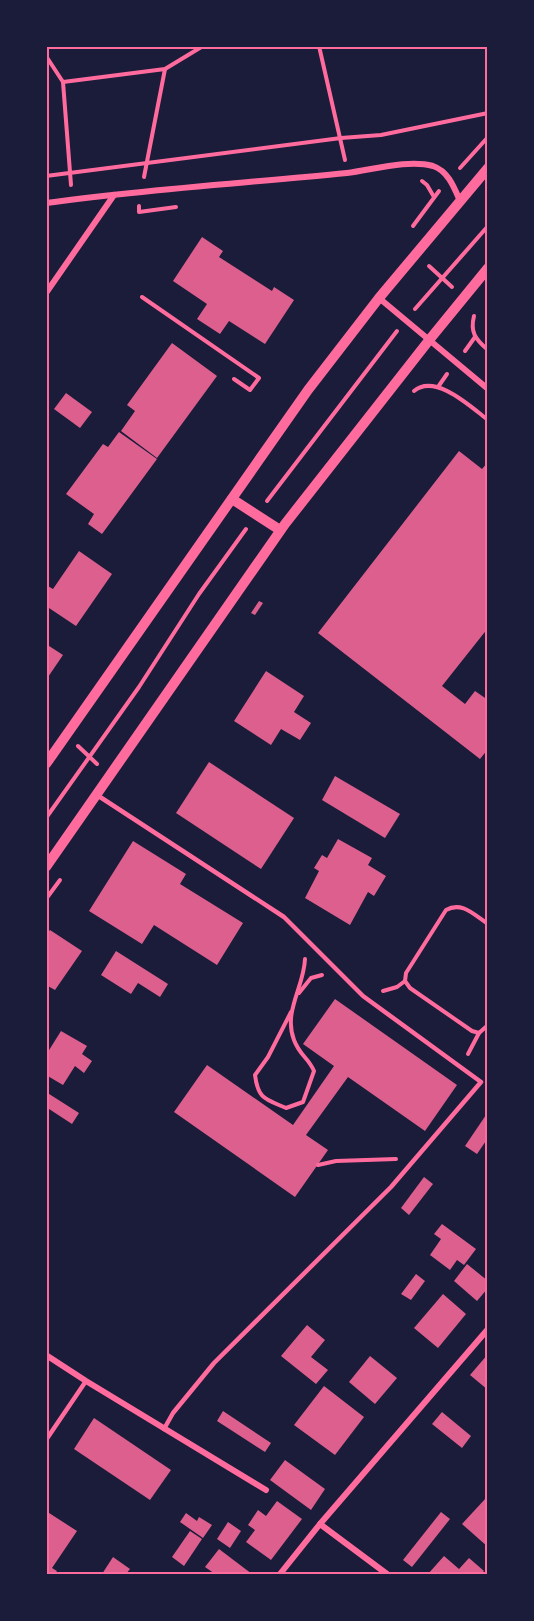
<svg xmlns="http://www.w3.org/2000/svg" width="534" height="1621" viewBox="0 0 534 1621" font-family="'PT Sans',sans-serif">
	<style>
		.building { fill: #dd5f8e }
		.lines { fill: none; stroke-linecap: round; stroke-linejoin: round }
		.path { stroke: #ff6b9d; stroke-width: 4 }
		.service { stroke: #ff6b9d; stroke-width: 4.5 }
		.minor { stroke: #ff6b9d; stroke-width: 6 }
		.tertiary { stroke: #ff6b9d; stroke-width: 10 }
		.neatline { fill: none; stroke: #ff6b9d; stroke-width: 2 }
	</style>
	<rect width="100%" height="100%" fill="#1b1b3a"/>
	<g class="building">
		<path d="M202,237L223,251L219,257L272,291L274,287L294,300L265,344L229,321L220,334L197,319L207,304L173,281Z"/>
		<path d="M172,343L217,376L157,458L121,431L135,411L127,405Z"/>
		<path d="M66,393L92,412L80,428L54,409Z"/>
		<path d="M119,432L157,459L102,534L88,524L94,514L66,494L103,444L108,447Z"/>
		<path d="M459,451L482,469L488,462V628L442,686L465,704L475,691L488,700V749L480,759L318,633Z"/>
		<path d="M79,551L112,574L76,626L46,606V585L53,589Z"/>
		<path d="M259,601L263,603L255,615L251,613Z"/>
		<path d="M46,644L63,655L46,680Z"/>
		<path d="M266,671L304,696L294,712L311,723L300,740L281,729L271,745L234,721Z"/>
		<path d="M209,762L294,818L261,869L176,813Z"/>
		<path d="M335,776L400,814L385,838L322,800Z"/>
		<path d="M338,839L372,858L368,865L386,876L374,896L368,892L350,925L305,898L319,871L314,868L322,855L327,858Z"/>
		<path d="M133,841L186,874L180,884L243,923L217,965L154,925L142,944L89,911Z"/>
		<path d="M50,930L82,951L55,990L46,985V935Z"/>
		<path d="M116,951L168,984L160,997L138,983L131,994L101,975Z"/>
		<path d="M335,999L457,1085L425,1131L348,1077L306,1135L328,1150L295,1197L174,1112L207,1065L293,1125L334,1066L303,1044Z"/>
		<path d="M61,1031L87,1046L82,1054L92,1061L84,1073L75,1066L63,1085L46,1075V1055Z"/>
		<path d="M46,1092L79,1113L72,1124L46,1107Z"/>
		<path d="M486,1115L488,1116V1138L477,1154L465,1146Z"/>
		<path d="M424,1177L433,1184L409,1215L401,1208Z"/>
		<path d="M442,1224L476,1249L464,1265L457,1260L450,1270L430,1255L441,1239L434,1234Z"/>
		<path d="M467,1264L488,1281V1288L477,1301L454,1281Z"/>
		<path d="M416,1274L425,1281L411,1300L401,1294Z"/>
		<path d="M443,1294L466,1314L438,1348L414,1328Z"/>
		<path d="M307,1325L325,1340L311,1357L328,1370L316,1384L281,1356Z"/>
		<path d="M488,1354V1390L470,1375Z"/>
		<path d="M370,1356L397,1378L375,1404L349,1382Z"/>
		<path d="M324,1386L364,1417L335,1455L294,1425Z"/>
		<path d="M223,1411L271,1443L265,1452L217,1421Z"/>
		<path d="M442,1412L471,1436L462,1448L432,1424Z"/>
		<path d="M94,1418L171,1470L150,1500L74,1449Z"/>
		<path d="M285,1460L325,1489L311,1510L270,1480Z"/>
		<path d="M486,1498L488,1499V1547L462,1524Z"/>
		<path d="M277,1501L302,1519L271,1560L246,1542L255,1530L248,1525L258,1510L266,1516Z"/>
		<path d="M46,1511L77,1531L52,1568L57,1571L55,1574H46Z"/>
		<path d="M441,1512L450,1519L412,1567L403,1560Z"/>
		<path d="M186,1513L197,1521L199,1517L212,1525L203,1538L180,1522Z"/>
		<path d="M228,1522L241,1531L230,1548L217,1539Z"/>
		<path d="M190,1531L202,1539L184,1566L172,1557Z"/>
		<path d="M219,1549L252,1574H215L205,1567Z"/>
		<path d="M444,1556L459,1569L469,1558L484,1571L481,1574H428Z"/>
		<path d="M113,1557L130,1569L126,1574H102Z"/>
	</g>
	<g class="lines">
		<g class="path">
			<path d="M319,46L345,160"/>
			<path d="M46,56L63,82L71,185"/>
			<path d="M63,82L165,69L203,46"/>
			<path d="M460,168L488,137"/>
			<path d="M46,176L341,138L381,135L488,113"/>
			<path d="M144,177L165,69"/>
			<path d="M422,181L427,185L434,197"/>
			<path d="M139,206V212L176,207"/>
			<path d="M413,226L439,191"/>
			<path d="M429,266L452,287"/>
			<path d="M142,297L259,378L250,390L234,379"/>
			<path d="M415,309L488,226"/>
			<path d="M474,316C470,332 475,339 488,350"/>
			<path d="M465,351L475,337"/>
			<path d="M438,387L447,374"/>
			<path d="M414,391C435,373 471,407 488,420"/>
			<path d="M267,501L397,331"/>
			<path d="M78,746L97,764"/>
			<path d="M46,818L139,687L199,594L246,529"/>
			<path d="M46,899L60,880"/>
			<path d="M488,924C474,915 462,901 446,910L406,973L405,981L410,988L472,1031L479,1033L488,1025"/>
			<path d="M383,991L397,987L405,981"/>
			<path d="M299,993L311,978L322,975"/>
			<path d="M291,1012L268,1057L255,1075C258,1099 265,1099 286,1108L303,1102L314,1071C308,1057 300,1056 294,1040C283,1012 304,987 305,959"/>
			<path d="M468,1054L479,1033"/>
			<path d="M318,1165L336,1161L396,1159"/>
		</g>
		<g class="service">
			<path d="M97,795L284,917L363,996L481,1082L391,1187L214,1363L173,1413L164,1429"/>
			<path d="M46,1440L86,1381"/>
		</g>
		<g class="minor">
			<path d="M46,203C146,189 247,183 347,173C372,170 408,159 433,166C448,171 454,187 460,201"/>
			<path d="M46,293L114,195"/>
			<path d="M379,298L488,389"/>
			<path d="M46,1355L86,1381L266,1490"/>
			<path d="M320,1524L387,1574"/>
			<path d="M280,1574L320,1524L488,1329"/>
		</g>
		<g class="tertiary">
			<path d="M232,499L280,530"/>
			<path d="M46,764L308,390L379,298L488,168"/>
			<path d="M46,867L285,524L430,339L488,268"/>
		</g>
	</g>
	<rect width="534" height="1621" fill="none" stroke="#1b1b3a" stroke-width="96"/>
	<rect x="48" y="48" width="438" height="1525" class="neatline"/>
</svg>
